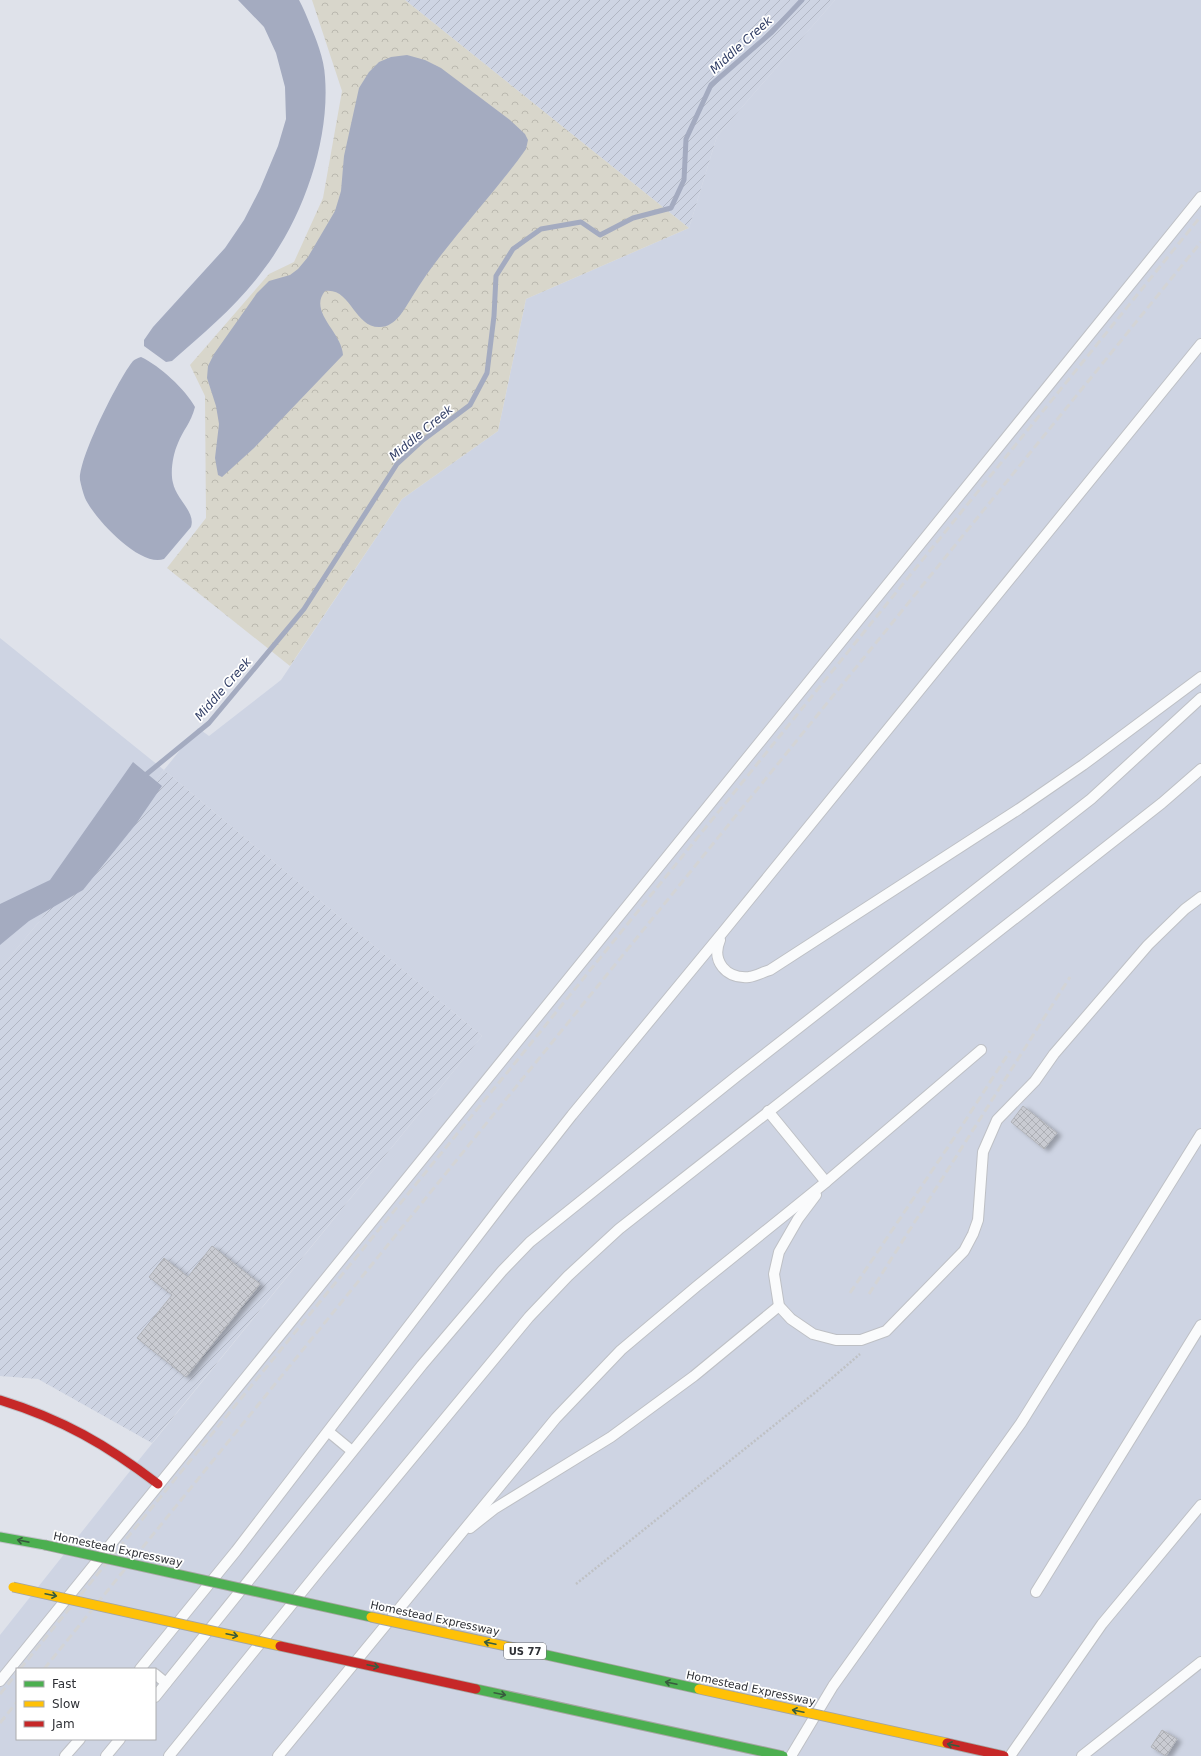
<svg xmlns="http://www.w3.org/2000/svg" width="1201" height="1756" viewBox="0 0 1201 1756" font-family="'DejaVu Sans',sans-serif">
	<style>
		.built { fill: #ced4e3; fill-rule: evenodd }
		.industrial { fill: url(#industrial-furrows) }
		.park { fill: url(#park-crowns) }
		.water { fill: #a4abc0 }
		.lines { fill: none; stroke-linecap: round; stroke-linejoin: round }
		.stream { stroke: #a4abc0; stroke-width: 5 }
		.building { fill: url(#building-cross-hatch); stroke: #b0b2b7; filter: url(#shadow) }
		.lane-casing { stroke: #bec0c5; stroke-width: 12 }
		.fast-casing { stroke: #bec0c5; stroke-width: 11 }
		.jam-casing { stroke: #bec0c5; stroke-width: 11 }
		.path { stroke: #bfc1c4; stroke-width: 2.5; stroke-dasharray: 2 2; stroke-linecap: butt }
		.lane { stroke: #fafbfc; stroke-width: 10 }
		.fast { stroke: #4caf50; stroke-width: 9 }
		.jam { stroke: #c62828; stroke-width: 9 }
		.rail { stroke: #d3d4d6; stroke-width: 3; stroke-dasharray: 8 4; stroke-linecap: butt }
		.fast-bridge-casing { stroke: #a5a5a1; stroke-width: 11; stroke-linecap: butt }
		.slow-bridge-casing { stroke: #a5a5a1; stroke-width: 11; stroke-linecap: butt }
		.jam-bridge-casing { stroke: #a5a5a1; stroke-width: 11; stroke-linecap: butt }
		.fast-bridge { stroke: #4caf50; stroke-width: 9 }
		.slow-bridge { stroke: #ffc107; stroke-width: 9 }
		.jam-bridge { stroke: #c62828; stroke-width: 9 }
		.oneway { stroke: #385c3e }
		.labels { text-anchor: middle; stroke-width: 3.5; stroke-linejoin: round; paint-order: stroke }
		.shield { fill: #fff; stroke: #6d6e72; stroke-width: 1 }
		.shield-label { font-size: 10px; font-weight: bold; fill: #2e3035 }
		.street-label { font-size: 11px; fill: #2e3035; stroke: #fff }
		.water-label { font-size: 12px; font-style: italic; fill: #303d65; stroke: #fff }
	</style>
	<defs>
		<pattern id="industrial-furrows" width="10" height="10" patternUnits="userSpaceOnUse"><rect width="10" height="10" fill="#ced4e3"/><path d="M-1 1l2-2M0 10L10 0M9 11l2-2" fill="none" stroke="#b1b6c3"/></pattern>
		<pattern id="park-crowns" width="20" height="18" patternUnits="userSpaceOnUse"><rect width="20" height="18" fill="#d8d6cb"/><path d="M2 6a3 3 0 1 1 6 0M12 15a3 3 0 1 1 6 0" fill="none" stroke="#bab8af"/></pattern>
		<pattern id="building-cross-hatch" width="8" height="8" patternUnits="userSpaceOnUse"><rect width="8" height="8" fill="#c9cbd2"/><path d="M0 0l8 8M0 8l8-8" fill="none" stroke="#adafb5"/></pattern>
		<filter id="shadow"><feDropShadow dx="4.5" dy="2.5" stdDeviation="2" flood-color="#0004"/></filter>
	</defs>
	<rect width="100%" height="100%" fill="#dfe2ea"/>
	<path class="built" d="M835,0H1201V1756H0V1635L134,1466L482,1036L164,770L0,969V638L164,770L198,728L209,736L281,680L402,499L498,431L526,299L689,228L717,136ZM17,1669H155V1739H17Z"/>
	<g class="industrial">
		<path d="M405,0H835L717,136L689,228Z"/>
		<path d="M164,770L482,1036L152,1443L38,1379L0,1376V969Z"/>
	</g>
	<path class="park" d="M312,0H405L689,228L526,299L498,431L402,499L290,666L167,568L206,518L205,396L190,365L269,274L294,262L323,198L342,91Z"/>
	<g class="water">
		<path d="M238,0H299C303,7 306,15 309,22C316,39 324,58 325,77C330,141 303,218 264,269C239,304 205,332 172,361L166,362L144,346V340L153,327L225,248L244,220L260,189L278,146L286,119L285,87L276,53L264,27Z"/>
		<path d="M407,55L425,60L441,68L510,120L525,134L528,140L526,149C490,200 444,244 412,297C405,308 396,327 380,327C354,328 351,287 325,291C308,312 342,332 343,355L254,448L222,477L218,475L215,458L219,424L216,406L207,378L208,366L214,354L257,293L269,281L290,275L298,269L308,257L335,211L341,191L344,156L359,88L369,72L379,62L391,57Z"/>
		<path d="M141,357C160,366 185,389 195,407C191,423 183,430 178,443C173,454 170,472 173,483C176,499 196,512 191,527L164,559C140,568 94,518 85,498C83,493 81,485 80,480C78,459 119,378 133,361C135,359 138,358 141,357Z"/>
		<path d="M133,762L162,786L136,824L83,890L29,921L0,945V904L50,880Z"/>
	</g>
	<g class="lines">
		<path class="stream" d="M143,777L209,723L304,609L397,464L423,440L470,405L487,373L494,316L496,276L513,249L541,229L581,222L600,235L633,218L671,208L684,180L686,139L711,85L772,32L802,0"/>
	</g>
	<g class="building">
		<path d="M1023,1106L1057,1133L1044,1149L1011,1122Z"/>
		<path d="M212,1246L260,1284L186,1377L137,1338L172,1295L149,1277L164,1258L188,1277Z"/>
		<path d="M1162,1730L1177,1739L1166,1756L1151,1747Z"/>
	</g>
	<g class="lines">
		<defs>
			<g id="lane">
				<path d="M720,940C711,961 726,979 749,977C756,976 763,972 770,970L1019,809L1083,765L1201,677"/>
				<path d="M768,1111L826,1182"/>
				<path d="M816,1195L798,1219L779,1252L774,1274L779,1306L791,1319L813,1334L836,1340H861L886,1331L964,1251L973,1234L978,1220L983,1152L997,1120L1035,1081L1054,1054L1148,945L1185,909L1201,897"/>
				<path d="M329,1432L352,1451"/>
				<path d="M470,1528L494,1509L611,1437L694,1376L779,1306"/>
				<path d="M1036,1592L1201,1325"/>
				<path d="M140,1669L236,1551L506,1199L572,1115L723,932L1201,344"/>
				<path d="M155,1674L166,1683"/>
				<path d="M0,1681L1201,197"/>
				<path d="M155,1697L422,1365L502,1271L530,1242L737,1076L1091,799L1201,698"/>
				<path d="M65,1756L80,1739"/>
				<path d="M106,1756L120,1739"/>
				<path d="M169,1756L322,1567L529,1317L568,1276L619,1229L1162,803L1201,769"/>
				<path d="M278,1756L556,1418L621,1350L697,1286L826,1182L981,1050"/>
				<path d="M791,1756L833,1686L1021,1423L1201,1134"/>
				<path d="M1010,1756L1102,1624L1201,1505"/>
				<path d="M1082,1756L1201,1662"/>
			</g>
			<path id="fast" d="M0,1537L45,1545"/>
			<path id="jam" d="M0,1400C62,1419 107,1445 158,1484"/>
		</defs>
		<use href="#lane" class="lane-casing"/>
		<use href="#fast" class="fast-casing"/>
		<use href="#jam" class="jam-casing"/>
		<path class="path" d="M576,1584L817,1391L860,1354"/>
		<use href="#lane" class="lane"/>
		<use href="#fast" class="fast"/>
		<use href="#jam" class="jam"/>
		<g class="rail">
			<path d="M850,1293L956,1135L1010,1051"/>
			<path d="M869,1294L1070,977"/>
			<path d="M20,1669L519,1058L1201,216"/>
			<path d="M44,1669L1201,242"/>
			<path d="M0,1694L17,1673"/>
			<path d="M0,1723L17,1702"/>
		</g>
		<defs>
			<g id="fast-bridge">
				<path d="M45,1545L371,1617"/>
				<path d="M524,1650L699,1689"/>
				<path d="M476,1689L783,1756"/>
			</g>
			<g id="slow-bridge">
				<path d="M13,1587L280,1646"/>
				<path d="M371,1617L524,1650"/>
				<path d="M699,1689L947,1743"/>
			</g>
			<g id="jam-bridge">
				<path d="M280,1646L476,1689"/>
				<path d="M947,1743L1004,1756"/>
			</g>
		</defs>
		<use href="#fast-bridge" class="fast-bridge-casing"/>
		<use href="#slow-bridge" class="slow-bridge-casing"/>
		<use href="#jam-bridge" class="jam-bridge-casing"/>
		<use href="#fast-bridge" class="fast-bridge"/>
		<use href="#slow-bridge" class="slow-bridge"/>
		<use href="#jam-bridge" class="jam-bridge"/>
	</g>
	<defs><path id="oneway-shaft" d="M-6 0H5M1.5-3L5.5 0L1.5 3" fill="none" stroke-width="1.6" stroke-linecap="round" stroke-linejoin="round"/></defs>
	<g class="oneway">
		<use href="#oneway-shaft" transform="translate(23 1541) rotate(-169)"/>
		<use href="#oneway-shaft" transform="translate(51 1595) rotate(12)"/>
		<use href="#oneway-shaft" transform="translate(232 1635) rotate(12)"/>
		<use href="#oneway-shaft" transform="translate(490 1643) rotate(-168)"/>
		<use href="#oneway-shaft" transform="translate(373 1666) rotate(12)"/>
		<use href="#oneway-shaft" transform="translate(671 1683) rotate(-168)"/>
		<use href="#oneway-shaft" transform="translate(500 1694) rotate(12)"/>
		<use href="#oneway-shaft" transform="translate(798 1711) rotate(-168)"/>
		<use href="#oneway-shaft" transform="translate(953 1745) rotate(-168)"/>
	</g>
	<g class="labels">
		<rect class="shield" x="504" y="1643" width="42" height="16" rx="3"/>
		<g class="shield-label">
			<text x="525" y="1655">US 77</text>
		</g>
		<g class="street-label">
			<text transform="translate(118 1549) rotate(12)" y="4">Homestead Expressway</text>
			<text transform="translate(435 1618) rotate(12)" y="4">Homestead Expressway</text>
			<text transform="translate(751 1688) rotate(12)" y="4">Homestead Expressway</text>
		</g>
		<g class="water-label">
			<text transform="translate(741 45) rotate(-42)" y="4">Middle Creek</text>
			<text transform="translate(421 433) rotate(-40)" y="4">Middle Creek</text>
			<text transform="translate(223 689) rotate(-49)" y="4">Middle Creek</text>
		</g>
	</g>
	<rect x="16" y="1668" width="140" height="72" fill="#ffffff" stroke="#abacae"/>
	<rect x="24" y="1681" width="20" height="6" fill="#4caf50" stroke="#abacae"/>
	<text x="52" y="1688" font-size="12" fill="#2e3035">Fast</text>
	<rect x="24" y="1701" width="20" height="6" fill="#ffc107" stroke="#abacae"/>
	<text x="52" y="1708" font-size="12" fill="#2e3035">Slow</text>
	<rect x="24" y="1721" width="20" height="6" fill="#c62828" stroke="#abacae"/>
	<text x="52" y="1728" font-size="12" fill="#2e3035">Jam</text>
</svg>
